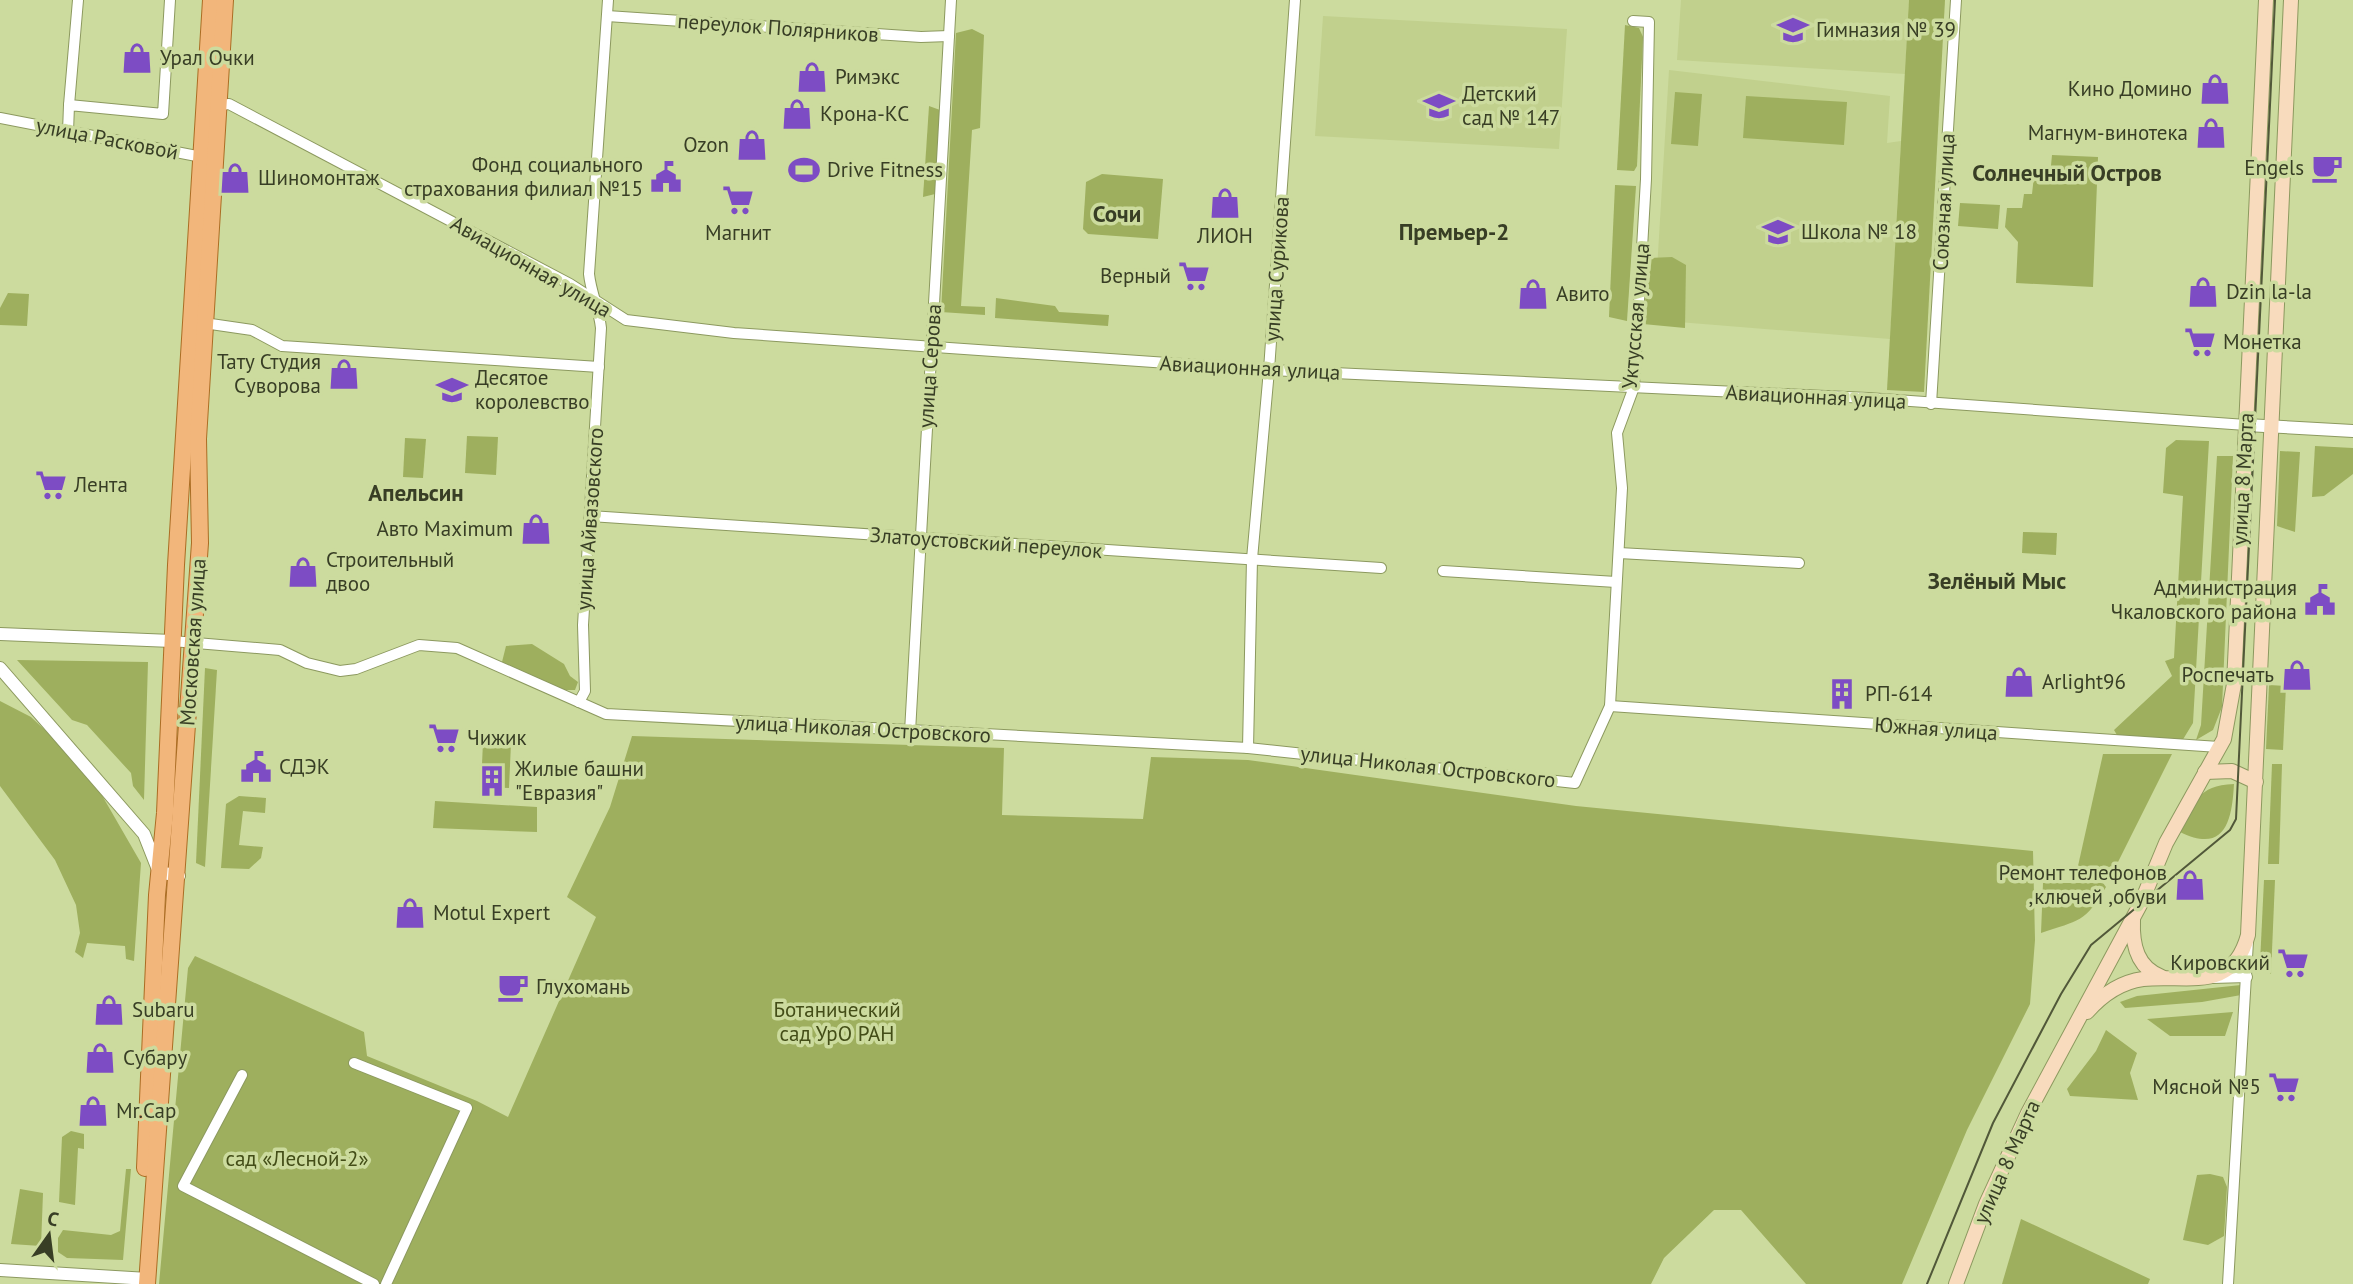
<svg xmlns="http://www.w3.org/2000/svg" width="2353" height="1284" viewBox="0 0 2353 1284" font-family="'PT Sans',sans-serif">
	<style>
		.built { fill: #c1d08d }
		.green { fill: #9eaf5e }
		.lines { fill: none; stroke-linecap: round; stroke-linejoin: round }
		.minor-casing { stroke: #8c995f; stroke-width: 12 }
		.tertiary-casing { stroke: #8c995f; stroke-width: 14 }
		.secondary-casing { stroke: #8c995f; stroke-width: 16 }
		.primary-casing { stroke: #ab6d24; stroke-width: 18 }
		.minor { stroke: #fff; stroke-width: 10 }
		.tertiary { stroke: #fff; stroke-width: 12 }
		.secondary { stroke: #f8dbbd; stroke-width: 14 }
		.primary { stroke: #f2b67b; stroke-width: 16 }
		.tram { stroke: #515839; stroke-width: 2 }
		.labels { text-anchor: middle; stroke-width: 7; stroke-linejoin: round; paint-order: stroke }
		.street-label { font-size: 21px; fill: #383e25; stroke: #ccdb9e }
		.poi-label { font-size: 21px; fill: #383e25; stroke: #ccdb9e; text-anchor: start }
		.park-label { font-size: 21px; fill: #434d17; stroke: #ccdb9e }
		.neighbourhood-label { font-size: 23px; font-weight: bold; fill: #383e25; stroke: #ccdb9e }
	</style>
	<rect width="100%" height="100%" fill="#ccdb9e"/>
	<g class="built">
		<path d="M1681,0H1909L1905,74L1677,60Z"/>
		<path d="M1323,16L1567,29L1559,149L1315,136Z"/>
		<path d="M1669,70L1890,96L1887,143L1901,141L1890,339L1654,320Z"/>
	</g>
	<g class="green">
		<path d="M1909,0H1945L1924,392L1887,390Z"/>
		<path d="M1625,25L1639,28L1643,37L1637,166L1634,171L1617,170Z"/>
		<path d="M972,29L984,35L980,128L972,130L961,306L985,307V315L941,312L956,33Z"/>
		<path d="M1675,92L1702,94L1698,146L1671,144Z"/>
		<path d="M1746,96L1847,102L1844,145L1743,138Z"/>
		<path d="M929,106L940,110L935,194L923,197Z"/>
		<path d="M2052,155L2098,157L2093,287L2016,283L2018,242L2005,227L2007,208H2022L2024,194H2032L2034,176H2050Z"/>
		<path d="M1102,174L1163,179L1158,239L1088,234L1083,229L1086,182Z"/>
		<path d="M1615,185L1636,186L1627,321L1609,317Z"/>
		<path d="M1960,203L2000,205L1998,229L1958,226Z"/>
		<path d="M1672,257L1686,265L1685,328L1643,324L1649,258Z"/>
		<path d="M8,293L29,294L27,326L0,325V308Z"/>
		<path d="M996,298L1055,306L1059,312L1109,315L1108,326L995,318Z"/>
		<path d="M467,436L498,437L496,475L465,473Z"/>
		<path d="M405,438L426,439L423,478L403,477Z"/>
		<path d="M2176,440L2209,441L2193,723L2182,741L2117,735L2114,730L2172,676L2165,661L2174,658L2183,496L2163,493L2166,448Z"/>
		<path d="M2315,446L2353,448V474L2324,496L2312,497Z"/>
		<path d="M2280,451L2300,452L2295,532L2277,526Z"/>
		<path d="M2217,456H2233L2222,707L2213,730L2196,740L2201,725Z"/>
		<path d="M2023,532L2057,533L2056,555L2022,553Z"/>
		<path d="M532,644L564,664L570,676L578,682L575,690H560L502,662L506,646Z"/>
		<path d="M17,660L148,662L144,800L133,786L131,773L87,725L72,720Z"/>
		<path d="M205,668L217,670L205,867L196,863Z"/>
		<path d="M2269,685L2286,686L2283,750L2266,749Z"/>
		<path d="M0,701L31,717L65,749L96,785L141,863L134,961L126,959L125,946L87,943L83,958L75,952L80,933L76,905L55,860L0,786Z"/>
		<path d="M632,736L1004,748L1002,815L1143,819L1151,757L1248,760L1576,806L2033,851L2035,940L2030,1004L1967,1130L1902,1284H1806L1741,1210H1714L1664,1258L1651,1284H159L188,968L195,956L364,1032L367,1056L477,1101L508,1117L596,917L567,897L610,807Z"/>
		<path d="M483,742L511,743L509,788L481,787Z"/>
		<path d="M2103,754H2172L2114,870L2078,866Z"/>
		<path d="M2272,764H2282L2279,864H2268Z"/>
		<path d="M2234,784C2232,821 2225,854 2180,832C2197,801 2196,786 2234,784Z"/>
		<path d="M239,796L266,798L265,813L243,811L239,845L263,847L261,858L249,869L221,868L226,804Z"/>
		<path d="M435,801L537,807V832L433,828Z"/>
		<path d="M2264,880H2275L2271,974L2260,963Z"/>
		<path d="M2043,883H2103L2106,887C2085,923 2079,920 2041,933Z"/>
		<path d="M2241,985V995L2202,1002L2125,1008L2120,1002L2137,996Z"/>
		<path d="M2233,1012L2225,1036H2170L2147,1019Z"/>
		<path d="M2106,1030L2137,1053L2130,1073L2138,1100L2070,1096L2067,1089L2096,1051Z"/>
		<path d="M71,1131L84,1134V1149L78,1148L75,1205L59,1202L62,1137Z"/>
		<path d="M126,1169H131L123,1260L67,1258L58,1252V1238L63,1230L111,1235L120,1231Z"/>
		<path d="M2210,1174L2223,1177L2227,1187L2224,1236L2208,1245L2183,1240L2197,1175Z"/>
		<path d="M20,1189L43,1193L41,1246L11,1244Z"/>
		<path d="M2021,1219L2150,1279L2148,1284H2002Z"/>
	</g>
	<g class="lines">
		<defs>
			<g id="minor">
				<path d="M607,16L921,37L949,36"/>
				<path d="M69,105L78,0"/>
				<path d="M212,106L229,104L570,284L626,320L734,333L1269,370L1868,398L2246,425"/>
				<path d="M0,118L207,158"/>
				<path d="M68,132L69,105L163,114L170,0"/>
				<path d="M204,323L252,330L282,346L599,367"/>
				<path d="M1931,404L1956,0"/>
				<path d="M590,516L1381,568"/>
				<path d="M1619,553L1799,563"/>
				<path d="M1443,571L1616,582"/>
				<path d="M172,641L280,650L307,663L340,671L356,669L419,645L457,648L606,714L1248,748L1575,783L1610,706L1622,488L1617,433L1634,387L1646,179L1649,22L1633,21"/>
				<path d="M579,702L585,691L583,625L601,328C599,309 591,293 589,274L608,0"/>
				<path d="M1610,706L2219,747"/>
				<path d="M910,732L951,0"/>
				<path d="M1248,748L1252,559L1269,370L1295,0"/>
				<path d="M2212,978L2247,977"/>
				<path d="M354,1063L467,1108L386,1284"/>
				<path d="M242,1075L183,1186L374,1284"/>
				<path d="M2228,1284L2248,941"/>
			</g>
			<g id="tertiary">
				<path d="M2246,425L2353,431"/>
				<path d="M0,634L172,641"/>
				<path d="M0,668L144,834L159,872L179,876"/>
				<path d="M0,1270L148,1279"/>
			</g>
			<g id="secondary">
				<path d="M2205,772L2232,771L2256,782"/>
				<path d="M2133,920C2132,945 2137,968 2162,977"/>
				<path d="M2087,1012C2102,995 2121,982 2143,979C2187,974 2232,994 2248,935L2291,0"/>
				<path d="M1956,1284L1986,1204L2028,1113L2141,903L2166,843L2224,739L2234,684L2266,0"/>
			</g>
			<g id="primary">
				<path d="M145,1168L157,895L165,813L176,565L211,0"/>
				<path d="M147,1284L200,543L198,439L225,0"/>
			</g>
		</defs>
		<use href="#minor" class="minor-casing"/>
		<use href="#tertiary" class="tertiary-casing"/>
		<use href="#secondary" class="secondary-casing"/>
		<use href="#primary" class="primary-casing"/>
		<use href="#minor" class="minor"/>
		<use href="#tertiary" class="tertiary"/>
		<use href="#secondary" class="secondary"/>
		<use href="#primary" class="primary"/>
		<path class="tram" d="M1927,1284L1993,1123L2061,994L2091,945L2230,830L2236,819L2275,0"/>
	</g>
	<defs>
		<symbol id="school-bare" viewBox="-9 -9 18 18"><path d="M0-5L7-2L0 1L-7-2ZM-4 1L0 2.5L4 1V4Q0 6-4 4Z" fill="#7d4cc4" stroke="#ccdb9e" stroke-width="2.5" paint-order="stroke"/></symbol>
		<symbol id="shop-bare" viewBox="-9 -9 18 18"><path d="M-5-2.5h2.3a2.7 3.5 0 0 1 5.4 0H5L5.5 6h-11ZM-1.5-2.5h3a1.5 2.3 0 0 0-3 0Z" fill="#7d4cc4" stroke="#ccdb9e" stroke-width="2.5" paint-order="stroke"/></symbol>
		<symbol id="cafe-bare" viewBox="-9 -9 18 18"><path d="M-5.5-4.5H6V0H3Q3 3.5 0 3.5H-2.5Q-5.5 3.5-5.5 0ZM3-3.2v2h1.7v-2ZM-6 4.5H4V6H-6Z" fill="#7d4cc4" stroke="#ccdb9e" stroke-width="2.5" paint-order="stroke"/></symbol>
		<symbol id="stadium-bare" viewBox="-9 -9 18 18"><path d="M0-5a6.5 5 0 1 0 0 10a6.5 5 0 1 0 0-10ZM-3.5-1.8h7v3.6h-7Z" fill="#7d4cc4" stroke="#ccdb9e" stroke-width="2.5" paint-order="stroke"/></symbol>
		<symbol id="civic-bare" viewBox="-9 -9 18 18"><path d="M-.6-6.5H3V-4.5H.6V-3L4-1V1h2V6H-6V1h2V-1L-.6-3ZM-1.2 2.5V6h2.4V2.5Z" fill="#7d4cc4" stroke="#ccdb9e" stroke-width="2.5" paint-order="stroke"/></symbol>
		<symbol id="supermarket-bare" viewBox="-9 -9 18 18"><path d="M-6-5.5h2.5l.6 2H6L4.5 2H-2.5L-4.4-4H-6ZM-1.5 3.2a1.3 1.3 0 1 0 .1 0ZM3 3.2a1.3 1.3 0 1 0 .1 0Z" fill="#7d4cc4" stroke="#ccdb9e" stroke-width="2.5" paint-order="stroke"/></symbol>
		<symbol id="building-bare" viewBox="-9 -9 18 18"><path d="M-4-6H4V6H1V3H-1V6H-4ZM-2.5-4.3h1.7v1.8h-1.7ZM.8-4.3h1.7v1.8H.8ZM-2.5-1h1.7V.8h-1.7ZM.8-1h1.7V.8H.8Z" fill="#7d4cc4" stroke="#ccdb9e" stroke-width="2.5" paint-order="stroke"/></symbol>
	</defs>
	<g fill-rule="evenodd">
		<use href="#school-bare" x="1771" y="8" width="44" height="44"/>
		<use href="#shop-bare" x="115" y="36" width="44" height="44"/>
		<use href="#shop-bare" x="790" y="55" width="44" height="44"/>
		<use href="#shop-bare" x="2193" y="67" width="44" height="44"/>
		<use href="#school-bare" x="1417" y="84" width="44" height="44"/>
		<use href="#shop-bare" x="775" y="92" width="44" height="44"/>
		<use href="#shop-bare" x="2189" y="111" width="44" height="44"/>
		<use href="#shop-bare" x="730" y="123" width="44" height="44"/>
		<use href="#cafe-bare" x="2305" y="146" width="44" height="44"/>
		<use href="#stadium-bare" x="782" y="148" width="44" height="44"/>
		<use href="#civic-bare" x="644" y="155" width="44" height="44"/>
		<use href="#shop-bare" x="213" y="156" width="44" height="44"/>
		<use href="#supermarket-bare" x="716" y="178" width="44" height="44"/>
		<use href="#shop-bare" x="1203" y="181" width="44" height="44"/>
		<use href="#school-bare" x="1756" y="210" width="44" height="44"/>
		<use href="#supermarket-bare" x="1172" y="254" width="44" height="44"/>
		<use href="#shop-bare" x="2181" y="270" width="44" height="44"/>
		<use href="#shop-bare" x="1511" y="272" width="44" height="44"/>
		<use href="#supermarket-bare" x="2178" y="320" width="44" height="44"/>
		<use href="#shop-bare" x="322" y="352" width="44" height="44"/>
		<use href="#school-bare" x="430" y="368" width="44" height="44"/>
		<use href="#supermarket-bare" x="29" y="463" width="44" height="44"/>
		<use href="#shop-bare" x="514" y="507" width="44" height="44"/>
		<use href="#shop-bare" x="281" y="550" width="44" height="44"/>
		<use href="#civic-bare" x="2298" y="578" width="44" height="44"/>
		<use href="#shop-bare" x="2275" y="653" width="44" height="44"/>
		<use href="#shop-bare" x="1997" y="660" width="44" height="44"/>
		<use href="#building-bare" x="1820" y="672" width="44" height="44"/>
		<use href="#supermarket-bare" x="422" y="716" width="44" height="44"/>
		<use href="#civic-bare" x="234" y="745" width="44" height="44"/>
		<use href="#building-bare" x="470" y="759" width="44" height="44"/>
		<use href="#shop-bare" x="2168" y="863" width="44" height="44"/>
		<use href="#shop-bare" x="388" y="891" width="44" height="44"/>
		<use href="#supermarket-bare" x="2271" y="941" width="44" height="44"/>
		<use href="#cafe-bare" x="491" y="965" width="44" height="44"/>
		<use href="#shop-bare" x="87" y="988" width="44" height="44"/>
		<use href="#shop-bare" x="78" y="1036" width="44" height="44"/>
		<use href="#supermarket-bare" x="2262" y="1065" width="44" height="44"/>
		<use href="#shop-bare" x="71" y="1089" width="44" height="44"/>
	</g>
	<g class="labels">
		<g class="street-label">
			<text transform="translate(778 28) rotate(4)" y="7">переулок Полярников</text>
			<text transform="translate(107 139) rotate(11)" y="7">улица Расковой</text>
			<text transform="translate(1944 202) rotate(-87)" y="7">Союзная улица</text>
			<text transform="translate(531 267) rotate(30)" y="7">Авиационная улица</text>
			<text transform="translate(1277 269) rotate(-86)" y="7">улица Сурикова</text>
			<text transform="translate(1636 316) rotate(-85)" y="7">Уктусская улица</text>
			<text transform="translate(930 366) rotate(-86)" y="7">улица Серова</text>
			<text transform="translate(1250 368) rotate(3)" y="7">Авиационная улица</text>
			<text transform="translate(1816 397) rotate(3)" y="7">Авиационная улица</text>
			<text transform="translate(2243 479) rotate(-87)" y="7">улица 8 Марта</text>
			<text transform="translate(590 519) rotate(-86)" y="7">улица Айвазовского</text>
			<text transform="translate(986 543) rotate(4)" y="7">Златоустовский переулок</text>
			<text transform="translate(193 642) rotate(-86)" y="7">Московская улица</text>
			<text transform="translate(863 729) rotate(3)" y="7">улица Николая Островского</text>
			<text transform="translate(1936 729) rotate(4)" y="7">Южная улица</text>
			<text transform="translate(1428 767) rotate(6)" y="7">улица Николая Островского</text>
			<text transform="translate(2007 1162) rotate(-66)" y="7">улица 8 Марта</text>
		</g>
		<g class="poi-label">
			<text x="1816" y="37">Гимназия № 39</text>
			<text x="160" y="65">Урал Очки</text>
			<text x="835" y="84">Римэкс</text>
			<text x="2192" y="96" text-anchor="end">Кино Домино</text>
			<text x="1462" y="101">Детский<tspan x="1462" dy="24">сад № 147</tspan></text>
			<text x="820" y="121">Крона-КС</text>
			<text x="2188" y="140" text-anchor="end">Магнум-винотека</text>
			<text x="729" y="152" text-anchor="end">Ozon</text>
			<text x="643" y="172" text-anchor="end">Фонд социального<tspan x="643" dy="24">страхования филиал №15</tspan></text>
			<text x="2304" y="175" text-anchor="end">Engels</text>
			<text x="827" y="177">Drive Fitness</text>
			<text x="258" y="185">Шиномонтаж</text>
			<text x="1801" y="239">Школа № 18</text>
			<text x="738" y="240" text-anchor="middle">Магнит</text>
			<text x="1225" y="243" text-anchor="middle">ЛИОН</text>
			<text x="1171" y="283" text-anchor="end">Верный</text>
			<text x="2226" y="299">Dzin la-la</text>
			<text x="1556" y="301">Авито</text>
			<text x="2223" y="349">Монетка</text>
			<text x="321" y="369" text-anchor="end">Тату Студия<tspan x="321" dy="24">Суворова</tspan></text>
			<text x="475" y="385">Десятое<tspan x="475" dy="24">королевство</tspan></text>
			<text x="74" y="492">Лента</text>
			<text x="513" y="536" text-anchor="end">Авто Maximum</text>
			<text x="326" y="567">Строительный<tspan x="326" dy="24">двоо</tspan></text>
			<text x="2297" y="595" text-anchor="end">Администрация<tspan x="2297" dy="24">Чкаловского района</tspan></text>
			<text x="2274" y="682" text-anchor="end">Роспечать</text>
			<text x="2042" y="689">Arlight96</text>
			<text x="1865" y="701">РП-614</text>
			<text x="467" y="745">Чижик</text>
			<text x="279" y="774">СДЭК</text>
			<text x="515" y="776">Жилые башни<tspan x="515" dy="24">"Евразия"</tspan></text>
			<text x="2167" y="880" text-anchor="end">Ремонт телефонов<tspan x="2167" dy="24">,ключей ,обуви</tspan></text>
			<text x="433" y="920">Motul Expert</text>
			<text x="2270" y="970" text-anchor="end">Кировский</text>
			<text x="536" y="994">Глухомань</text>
			<text x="132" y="1017">Subaru</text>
			<text x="123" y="1065">Субару</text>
			<text x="2261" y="1094" text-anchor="end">Мясной №5</text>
			<text x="116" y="1118">Mr.Cap</text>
		</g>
		<g class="park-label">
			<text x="837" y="1017">Ботанический<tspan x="837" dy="24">сад УрО РАН</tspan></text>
			<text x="297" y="1166">сад «Лесной-2»</text>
		</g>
		<g class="neighbourhood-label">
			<text x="2067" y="181">Солнечный Остров</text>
			<text x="1117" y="222">Сочи</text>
			<text x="1454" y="240">Премьер-2</text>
			<text x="416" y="501">Апельсин</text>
			<text x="1997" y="589">Зелёный Мыс</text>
		</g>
	</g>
	<g transform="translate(49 1235) rotate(14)" stroke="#ccdb9e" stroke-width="5" paint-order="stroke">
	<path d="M0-5L12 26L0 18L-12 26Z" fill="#383e25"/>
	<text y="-10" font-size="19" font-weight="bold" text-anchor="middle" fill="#383e25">С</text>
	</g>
</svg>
